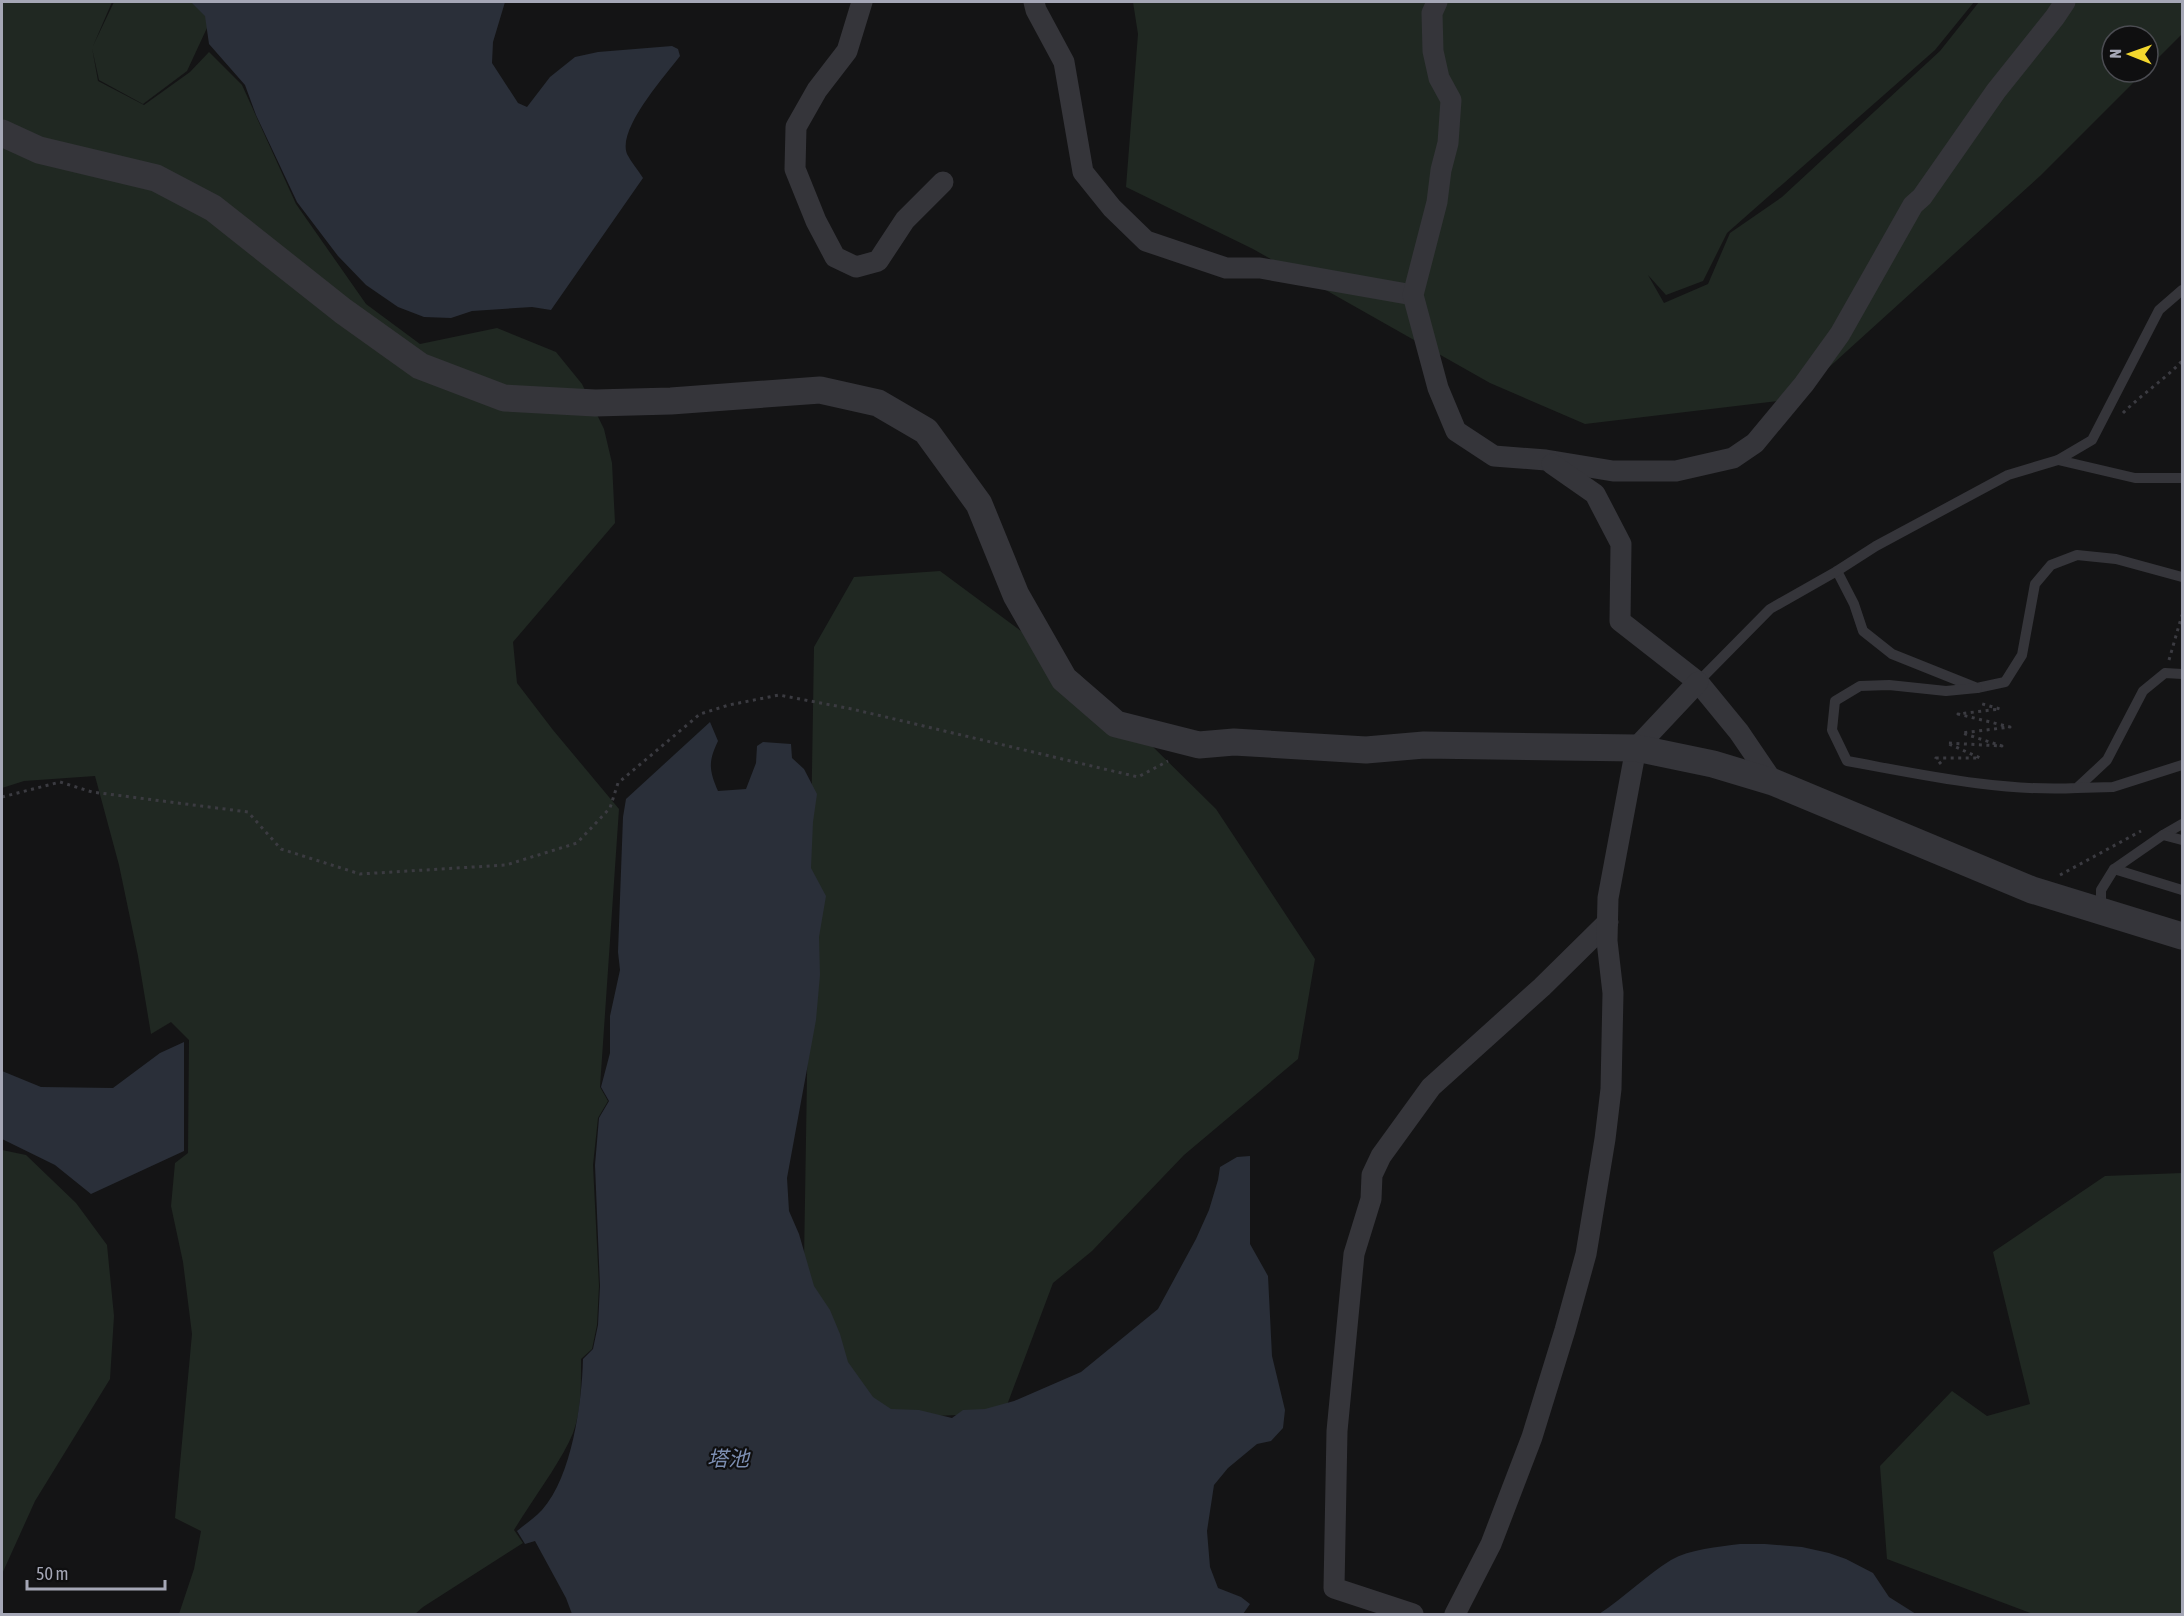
<svg xmlns="http://www.w3.org/2000/svg" width="2184" height="1616" viewBox="0 0 2184 1616" font-family="'Asap Condensed','Noto Sans JP',sans-serif">
	<style>
		.green { fill: #202822 }
		.water { fill: #2a2f39 }
		.lines { fill: none; stroke-linecap: round; stroke-linejoin: round }
		.path { stroke: #3b3b41; stroke-width: 3; stroke-dasharray: 3 4.5; stroke-linecap: butt }
		.service { stroke: #35353a; stroke-width: 10 }
		.minor { stroke: #35353a; stroke-width: 21 }
		.tertiary { stroke: #35353a; stroke-width: 27 }
		.labels { text-anchor: middle; stroke-width: 4.5; stroke-linejoin: round; paint-order: stroke }
		.water-label { font-size: 21px; font-style: italic; fill: #7c8eb1; stroke: #0f0f10 }
	</style>
	<rect width="100%" height="100%" fill="#141415"/>
	<g class="green">
		<path d="M2,2H112L93,46L114,2H219L187,71L143,104L99,80L92,48L98,81L144,105L190,72L209,52L242,85L296,204L366,304L420,344L497,328L556,352L582,384L604,429L612,463L615,523L513,642L517,683L553,730L619,809L600,1087L608,1101L598,1118L593,1165L599,1286L597,1325L592,1349L581,1359C581,1386 582,1417 569,1442C555,1470 531,1502 514,1530L523,1543L423,1607L415,1614H179L194,1569L201,1531L175,1518L192,1334L183,1262L171,1206L175,1163L188,1153L189,1040L171,1022L151,1034L138,956L119,865L95,776L24,781L2,788Z"/>
		<path d="M1133,2H1974L1935,50L1727,233L1703,281L1666,295L1648,275L1664,303L1708,284L1730,233L1782,197L1940,51L1979,2H2182V34L2148,68V36H2112V72H2144L2040,176L1794,399L1585,424L1490,383L1253,249L1126,187L1138,34Z"/>
		<path d="M940,571L1079,674L1216,809L1315,959L1298,1059L1184,1155L1092,1251L1053,1283L1004,1413L887,1418L822,1357L804,1261L814,647L854,577Z"/>
		<path d="M2,1150L26,1155L76,1203L107,1245L114,1316L110,1379L35,1501L2,1574Z"/>
		<path d="M2182,1173V1614H2033L1887,1559L1880,1466L1952,1391L1987,1416L2030,1404L1993,1252L2105,1176Z"/>
	</g>
	<g class="water">
		<path d="M191,2H505L493,42L492,63L518,103L527,107L550,77L575,57L598,52L672,46L678,49L680,56C665,76 617,129 627,154C631,162 638,170 643,178L551,310L532,307L472,311L451,318L424,317L398,307L366,285L338,256L297,202L256,115L245,85L209,44L205,16Z"/>
		<path d="M710,722L718,741C708,762 709,770 718,791L746,789L756,763L757,746L763,742L791,744L792,758L804,769L817,794L813,822L811,868L826,896L819,937L820,975L816,1020L787,1178L789,1211L799,1234L814,1286L830,1310L840,1334L848,1362L873,1397L891,1409L919,1410L952,1418L963,1410L985,1409L1014,1401L1081,1372L1158,1309L1196,1239L1209,1210L1218,1180L1220,1167L1237,1157L1250,1156V1244L1268,1276L1272,1356L1285,1410L1283,1428L1271,1441L1257,1444L1228,1468L1214,1485L1207,1531L1210,1567L1218,1588L1241,1597L1250,1604L1243,1614H572L566,1598L535,1541L525,1544L517,1531C525,1524 535,1518 542,1510C572,1477 582,1402 583,1359L593,1349L598,1325L600,1286L595,1165L599,1118L609,1101L601,1087L610,1053V1016L620,970L618,952L623,817L626,799Z"/>
		<path d="M184,1042V1151L91,1194L55,1165L2,1139V1071L41,1087L113,1088L160,1053Z"/>
		<path d="M1740,1544H1765L1802,1547L1829,1553L1846,1559L1873,1573L1889,1597L1916,1614H1599C1624,1598 1645,1576 1671,1560C1690,1549 1718,1547 1740,1544Z"/>
	</g>
	<g class="lines">
		<g class="path">
			<path d="M2123,413C2142,394 2164,380 2182,361"/>
			<path d="M2169,660L2182,615"/>
			<path d="M1941,764L1936,758H1980L1947,743L2002,746L1962,733L2010,727L1958,714L2000,709L1979,703"/>
			<path d="M2,797L60,782L92,792L248,812L281,849L360,874L506,865L577,843L610,808L618,783L700,714L729,705L779,695L852,709L1138,777L1168,761"/>
			<path d="M2060,875L2141,831"/>
		</g>
		<g class="service">
			<path d="M2058,460L2135,478H2182"/>
			<path d="M1837,571L1854,604L1863,631L1892,654L1977,688L2005,682L2022,655L2035,584L2051,565L2077,555L2116,559L2182,577"/>
			<path d="M1698,682L1770,609L1837,571L1876,546L2008,475L2058,460L2092,440L2159,310L2182,290"/>
			<path d="M1977,688L1946,691L1889,685L1860,686L1835,701L1832,730L1847,761C1924,775 2000,792 2077,788L2107,760L2143,691L2165,673L2182,674"/>
			<path d="M2077,788L2113,787L2182,765"/>
			<path d="M2163,835L2182,824"/>
			<path d="M2114,869L2182,890"/>
			<path d="M2101,910V890L2114,869L2163,835L2182,840"/>
		</g>
		<g class="minor">
			<path d="M862,2L847,51L817,90L796,127L795,169L816,221L835,257L856,267L878,261L905,220L943,182"/>
			<path d="M1034,2L1036,10L1064,62L1083,172L1112,208L1146,241L1226,268H1260L1413,295"/>
			<path d="M1437,2L1432,13L1433,51L1439,78L1451,100L1448,143L1441,170L1437,202L1413,295L1438,388L1456,431L1494,456L1546,460L1613,471H1676L1733,458L1755,443L1804,384L1840,334L1913,205L1922,197L1996,91L2055,17L2065,2"/>
			<path d="M1552,464L1595,494L1621,544L1620,621L1698,682L1739,732L1773,782"/>
			<path d="M1413,1614L1334,1588L1337,1431L1354,1254L1371,1199L1372,1175L1381,1156L1431,1087L1542,987L1608,922"/>
			<path d="M1455,1614L1491,1544L1532,1437L1565,1330L1586,1254L1605,1139L1611,1089L1613,993L1607,941L1608,898L1636,748L1698,682"/>
		</g>
		<path class="tertiary" d="M2,133L39,150L156,178L213,208L343,311L420,366L504,398L595,403L671,401L820,390L878,403L926,431L979,504L1016,595L1064,679L1116,724L1199,745L1234,742L1366,750L1424,745L1636,748L1713,764L1773,782L2032,890L2182,936"/>
	</g>
	<g class="labels">
		<g class="water-label">
			<text x="728" y="1466">塔池</text>
		</g>
	</g>
	<rect width="2184" height="1616" fill="none" stroke="#a5a7b6" stroke-width="6"/>
	<g transform="translate(2130 54) rotate(271)"><circle r="28" fill="#0f0f10" stroke="#4b4c52" stroke-width="1.5"/>
	<path d="M0-4.5L10 22L0 15L-10 22Z" fill="#f3d72e"/>
	<text y="-9" font-size="16" font-weight="bold" text-anchor="middle" fill="#a5a7b6">N</text>
	</g>
	<path d="M27 1580v9h138v-9" fill="none" stroke="#a5a7b6" stroke-width="3"/>
	<text x="36" y="1580" font-size="18" fill="#a5a7b6" stroke="#0f0f10" stroke-width="4.5" paint-order="stroke">50 m</text>
</svg>
